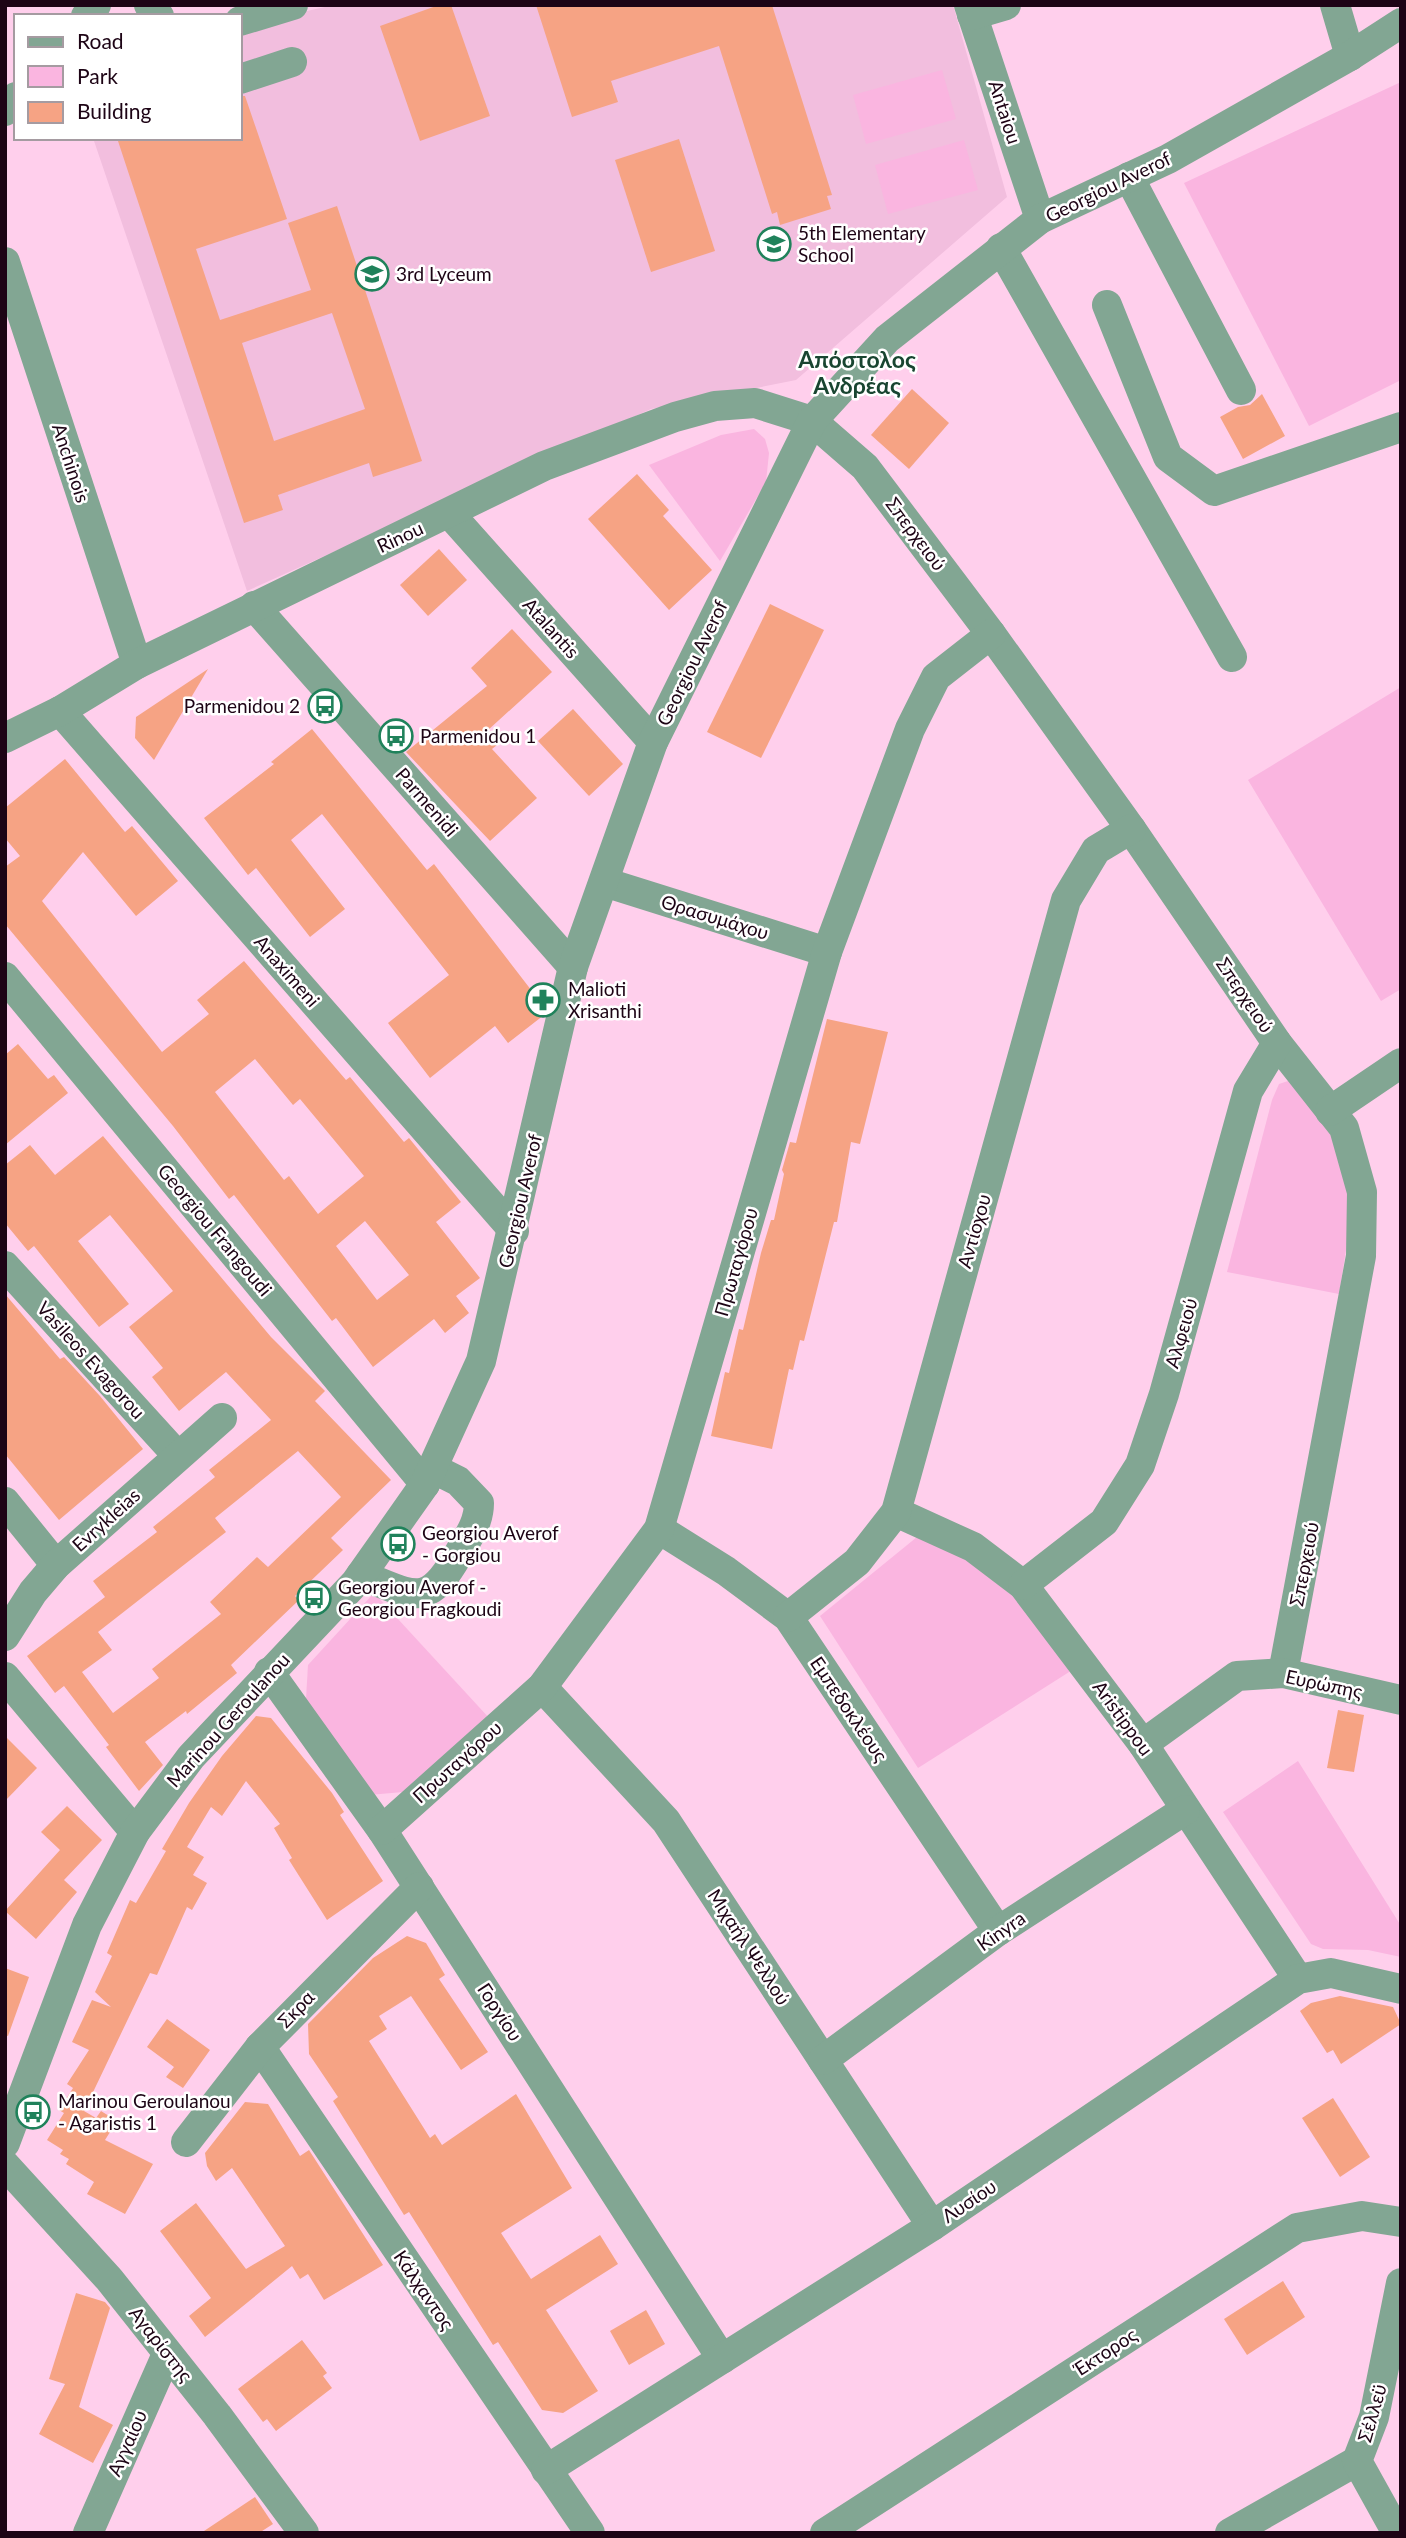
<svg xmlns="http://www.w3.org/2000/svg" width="1406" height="2538" viewBox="0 0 1406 2538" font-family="Lato,sans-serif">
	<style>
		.built { fill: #f2bede }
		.green { fill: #fab5e0 }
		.building { fill: #f6a384; fill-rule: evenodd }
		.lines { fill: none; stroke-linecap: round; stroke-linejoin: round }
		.minor { stroke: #82a693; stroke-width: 30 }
		.labels { text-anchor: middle; stroke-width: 5; stroke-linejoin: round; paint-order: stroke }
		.street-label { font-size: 19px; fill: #1d0415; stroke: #fff }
		.poi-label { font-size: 19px; fill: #1d0415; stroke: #fff; text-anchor: start }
		.quarter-label { font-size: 23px; font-weight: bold; fill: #194531; stroke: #fff }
	</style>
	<rect width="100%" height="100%" fill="#ffcfec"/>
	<path class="built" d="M334,5H953L1007,197L796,380L651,409L247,591L93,138H240V26Z"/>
	<g class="green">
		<path d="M942,70L956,119L866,144L853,95Z"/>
		<path d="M1401,82V380L1309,426L1184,183Z"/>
		<path d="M964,140L978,190L888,214L875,165Z"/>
		<path d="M754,429L765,439L769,453L766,482L720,561L649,465L721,435Z"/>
		<path d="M1401,687V989L1381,1001L1248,780Z"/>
		<path d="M1294,1079L1336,1138L1353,1206L1339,1294L1227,1272L1272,1100L1279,1084Z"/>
		<path d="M928,1528L1030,1610L1077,1667L918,1768L820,1616Z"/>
		<path d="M374,1593L490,1719L403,1792L369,1795L306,1699L308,1665Z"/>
		<path d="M1298,1761L1401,1926V1957L1368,1950L1323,1949L1311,1944L1223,1812Z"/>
	</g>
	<g class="building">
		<path d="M439,5H451L490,116L420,141L380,26Z"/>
		<path d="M536,5H772L832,195L827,196L831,209L780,225L777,212L772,214L719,46L611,81L618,102L572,117Z"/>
		<path d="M240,96H245L287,219L196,249L220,320L311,290L288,223L337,206L422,461L373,477L369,463L278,495L283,510L244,523L117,138H240ZM332,313L365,409L274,441L242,343Z"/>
		<path d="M679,139L715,251L651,272L615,160Z"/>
		<path d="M912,389L949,423L909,469L871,435Z"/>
		<path d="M1262,394L1285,436L1243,459L1220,417L1238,407L1250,405Z"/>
		<path d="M637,474L669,510L663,516L712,570L669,610L588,519Z"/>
		<path d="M439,549L467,580L428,616L400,585Z"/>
		<path d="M770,604L824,630L761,758L707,732Z"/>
		<path d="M512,629L552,672L487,731L497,745L492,749L537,798L490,841L406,752L487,686L471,668Z"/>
		<path d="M208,669L154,760L135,738L136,717Z"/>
		<path d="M573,709L623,764L589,796L538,741Z"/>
		<path d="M312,729L427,870L434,864L545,1008L544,1015L508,1043L495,1026L430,1078L388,1023L449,975L322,814L291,840L345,909L310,937L256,868L248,875L204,818L274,764L271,762Z"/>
		<path d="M65,759L125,832L132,826L178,881L136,916L83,852L42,901L162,1052L209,1014L197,1000L244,961L346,1080L350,1077L404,1142L409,1138L461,1202L436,1222L480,1278L456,1296L469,1313L445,1333L434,1319L373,1367L336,1318L332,1321L234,1195L229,1199L173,1126L5,924V867L20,856L5,838V808ZM255,1059L293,1105L300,1099L364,1176L318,1214L289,1176L284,1180L215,1092ZM365,1221L409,1275L377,1300L336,1246Z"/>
		<path d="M827,1019L888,1032L860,1144L851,1142L837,1222H834L804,1341L800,1340L793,1370L789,1369L772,1449L711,1436L725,1372L729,1373L739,1329L743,1330L761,1253L771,1220H774L784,1174L782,1170L790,1142L796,1143Z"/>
		<path d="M18,1044L48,1079L54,1075L68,1093L5,1145V1055Z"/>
		<path d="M103,1136L271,1337L325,1391L315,1401L391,1480L331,1538L343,1550L295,1596L299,1600L231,1665L237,1673L187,1714L186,1711L145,1742L163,1765L139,1791L106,1747L109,1745L64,1686L55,1693L27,1656L105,1597L93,1581L157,1532L153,1527L215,1477L209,1470L271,1420L226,1372L179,1411L152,1377L163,1368L129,1327L173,1291L110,1215L78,1241L129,1304L99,1327L34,1246L28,1251L5,1223V1165L30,1145L55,1175ZM298,1451L341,1497L268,1567L257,1557L210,1602L221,1614L152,1669L159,1678L113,1713L82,1672L112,1650L98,1632L226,1532L215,1518Z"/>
		<path d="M5,1294L60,1359L64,1357L100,1396L143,1449L59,1520L5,1454Z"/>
		<path d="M1338,1710L1364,1715L1354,1772L1327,1768Z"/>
		<path d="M256,1716L271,1718L332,1793L344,1812L340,1815L383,1881L327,1920L289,1860L292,1858L274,1828L280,1824L246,1781L222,1816L211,1807L187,1847L204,1857L193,1875L207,1883L192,1910L187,1907L157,1975L150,1973L84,2111L96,2118L101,2111L117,2121L105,2140L153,2164L125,2214L87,2194L94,2182L66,2164L69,2159L60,2154L63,2150L47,2140L64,2113L59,2110L73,2088L67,2084L89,2050L72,2042L92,2000L111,2007L95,1992L112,1956L107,1953L130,1900L136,1903L166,1851L162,1849L189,1803L222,1756Z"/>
		<path d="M5,1736L37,1768L5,1801Z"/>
		<path d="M67,1806L102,1840L64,1880L77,1892L36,1939L5,1911L60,1850L41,1832Z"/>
		<path d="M407,1936L426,1943L445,1975L439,1979L488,2052L461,2070L411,1996L379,2016L387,2029L369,2041L430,2138L435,2134L442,2145L516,2094L572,2188L501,2233L531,2279L600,2235L618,2264L546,2310L598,2391L563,2413L542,2410L498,2342L493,2345L409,2212L404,2215L333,2101L338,2097L309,2054L308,2024L373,1958Z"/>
		<path d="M5,1968L29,1977L8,2036L5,2035Z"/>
		<path d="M1340,1996L1393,2007L1401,2024L1341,2064L1333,2050L1327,2053L1300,2011L1311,2003Z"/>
		<path d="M167,2019L210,2050L183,2088L166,2077L174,2067L147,2047Z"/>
		<path d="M1333,2098L1370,2157L1340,2177L1302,2118Z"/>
		<path d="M245,2102L268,2104L300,2156L309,2150L383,2265L324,2300L308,2274L300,2279L292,2266L205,2337L189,2316L211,2298L160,2231L196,2203L246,2269L285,2246L232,2168L216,2181L207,2166L205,2153Z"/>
		<path d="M1283,2281L1305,2317L1247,2355L1224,2319Z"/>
		<path d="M76,2293L105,2302L110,2308L79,2407L113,2425L93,2463L39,2434L65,2384L49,2379Z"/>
		<path d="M646,2310L665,2344L629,2365L610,2331Z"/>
		<path d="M302,2340L327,2373L323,2376L332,2388L276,2431L267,2419L263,2422L238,2389Z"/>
		<path d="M255,2497L273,2524L259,2533H201Z"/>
	</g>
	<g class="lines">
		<g class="minor">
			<path d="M149,5L159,16"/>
			<path d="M969,5L1040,219"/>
			<path d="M1335,5L1350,56"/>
			<path d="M972,15L1006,5"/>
			<path d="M86,16L96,5"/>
			<path d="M240,21L293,5"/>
			<path d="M240,79L292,62"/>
			<path d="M5,111L16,97"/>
			<path d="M1129,177L1241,390"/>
			<path d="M1001,248L1232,657"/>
			<path d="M5,262L137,664"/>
			<path d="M1107,305L1168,457L1214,491L1401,427"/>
			<path d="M450,514L653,742"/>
			<path d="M254,606L573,967"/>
			<path d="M60,711L514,1231"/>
			<path d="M5,738L60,711L137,664L544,466L675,417L715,406L755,403L812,421L865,467L991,634L1131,829L1277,1043L1344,1128L1362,1192L1361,1256L1283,1673"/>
			<path d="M604,882L827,952"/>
			<path d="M5,977L425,1484"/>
			<path d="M1330,1111L1401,1063"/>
			<path d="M5,1266L177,1455"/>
			<path d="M5,1502L56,1565"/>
			<path d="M896,1512L973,1547L1023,1585L1143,1744L1298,1979"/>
			<path d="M659,1529L726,1571L788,1617L998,1931"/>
			<path d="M361,1575C415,1596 427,1610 459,1553C469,1536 479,1522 479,1503L458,1481L432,1468"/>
			<path d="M1023,1585L1104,1522L1140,1465L1164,1394L1248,1091L1277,1043"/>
			<path d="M788,1617L857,1562L896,1512L1066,900L1096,850L1131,829"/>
			<path d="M5,1636L33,1592L56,1565L222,1418"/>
			<path d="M269,1672L382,1830L722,2359"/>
			<path d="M5,1677L135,1832"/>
			<path d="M542,1687L666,1821L932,2226"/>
			<path d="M1143,1744L1237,1676L1283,1673L1401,1700"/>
			<path d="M382,1830L542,1687L659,1529L827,952L910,729L936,677L991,634"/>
			<path d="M260,2047L590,2533"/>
			<path d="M823,2060L998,1931L1185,1810"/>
			<path d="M186,2142L260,2047L419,1887"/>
			<path d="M5,2143L87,1925L135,1832L191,1757L356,1582L425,1484L481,1361L573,967L653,742L812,421L887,339L1040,219L1168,159L1350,56L1401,23"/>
			<path d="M5,2165L109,2279L217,2415L304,2533"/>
			<path d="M546,2470L932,2226L1298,1979L1331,1973L1401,1989"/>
			<path d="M88,2533L167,2354"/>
			<path d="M825,2533L1297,2228L1362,2216L1401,2222"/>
			<path d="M1230,2533L1357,2461"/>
			<path d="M1397,2533L1357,2461L1374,2417L1401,2283"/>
		</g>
	</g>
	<defs>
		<symbol id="school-ring" viewBox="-11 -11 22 22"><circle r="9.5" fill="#fff" stroke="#20825b" stroke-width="1.5"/><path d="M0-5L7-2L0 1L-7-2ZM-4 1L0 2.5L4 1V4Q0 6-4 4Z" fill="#20825b"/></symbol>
		<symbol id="bus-ring" viewBox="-11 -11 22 22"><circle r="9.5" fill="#fff" stroke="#20825b" stroke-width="1.5"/><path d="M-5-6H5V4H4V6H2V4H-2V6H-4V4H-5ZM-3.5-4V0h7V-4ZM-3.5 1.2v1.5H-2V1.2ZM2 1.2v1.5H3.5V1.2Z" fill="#20825b"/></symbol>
		<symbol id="pharmacy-ring" viewBox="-11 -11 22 22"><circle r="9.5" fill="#fff" stroke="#20825b" stroke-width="1.5"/><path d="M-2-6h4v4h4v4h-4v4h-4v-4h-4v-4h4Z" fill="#20825b"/></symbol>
	</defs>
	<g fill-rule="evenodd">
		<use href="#school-ring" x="755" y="225" width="38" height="38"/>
		<use href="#school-ring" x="353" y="255" width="38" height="38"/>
		<use href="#bus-ring" x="306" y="687" width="38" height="38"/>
		<use href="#bus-ring" x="377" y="717" width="38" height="38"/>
		<use href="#pharmacy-ring" x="524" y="981" width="38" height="38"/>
		<use href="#bus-ring" x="379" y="1525" width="38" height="38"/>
		<use href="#bus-ring" x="295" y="1579" width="38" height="38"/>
		<use href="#bus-ring" x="14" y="2093" width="38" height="38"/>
	</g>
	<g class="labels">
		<g class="street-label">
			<text transform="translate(1005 112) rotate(72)" y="7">Antaiou</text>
			<text transform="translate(1108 187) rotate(-26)" y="7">Georgiou Averof</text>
			<text transform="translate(71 463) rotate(72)" y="7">Anchinois</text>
			<text transform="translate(916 534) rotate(53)" y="7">Σπερχειού</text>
			<text transform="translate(400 537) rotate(-25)" y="7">Rinou</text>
			<text transform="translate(551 628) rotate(48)" y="7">Atalantis</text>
			<text transform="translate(692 663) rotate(-64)" y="7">Georgiou Averof</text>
			<text transform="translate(427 802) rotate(49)" y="7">Parmenidi</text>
			<text transform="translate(715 917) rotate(17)" y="7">Θρασυμάχου</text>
			<text transform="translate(287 971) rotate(49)" y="7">Anaximeni</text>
			<text transform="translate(1245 995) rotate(56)" y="7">Σπερχειού</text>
			<text transform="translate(520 1201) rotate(-77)" y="7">Georgiou Averof</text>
			<text transform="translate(215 1230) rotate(50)" y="7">Georgiou Frangoudi</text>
			<text transform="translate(974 1231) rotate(-74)" y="7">Αντίοχου</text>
			<text transform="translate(736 1262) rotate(-74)" y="7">Πρωταγόρου</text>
			<text transform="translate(1181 1333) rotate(-74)" y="7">Αλφειού</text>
			<text transform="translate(91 1360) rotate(48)" y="7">Vasileos Evagorou</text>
			<text transform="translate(106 1520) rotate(-42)" y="7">Evrykleias</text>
			<text transform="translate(1304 1564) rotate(-79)" y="7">Σπερχειού</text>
			<text transform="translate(1324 1684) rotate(12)" y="7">Ευρώπης</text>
			<text transform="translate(849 1709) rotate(56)" y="7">Εμπεδοκλέους</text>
			<text transform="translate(1123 1718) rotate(54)" y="7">Aristippou</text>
			<text transform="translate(228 1720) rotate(-48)" y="7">Marinou Geroulanou</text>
			<text transform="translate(457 1762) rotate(-42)" y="7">Πρωταγόρου</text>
			<text transform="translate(1001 1931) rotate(-35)" y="7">Kinyra</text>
			<text transform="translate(749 1947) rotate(57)" y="7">Μιχαήλ Ψελλού</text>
			<text transform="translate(296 2009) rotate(-46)" y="7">Σκρα</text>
			<text transform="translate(500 2012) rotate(57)" y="7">Γοργίου</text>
			<text transform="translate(969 2201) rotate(-34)" y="7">Λυσίου</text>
			<text transform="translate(424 2290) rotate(56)" y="7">Κάλχαντος</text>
			<text transform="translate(161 2344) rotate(52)" y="7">Αγαρίστης</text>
			<text transform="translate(1105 2352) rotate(-33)" y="7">Έκτορος</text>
			<text transform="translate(1372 2413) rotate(-74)" y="7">Σέλλεϋ</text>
			<text transform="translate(127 2443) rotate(-66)" y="7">Αγγαίου</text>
		</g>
		<g class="poi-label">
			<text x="798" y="240">5th Elementary<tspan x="798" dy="22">School</tspan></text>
			<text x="396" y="281">3rd Lyceum</text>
			<text x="300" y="713" text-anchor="end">Parmenidou 2</text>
			<text x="420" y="743">Parmenidou 1</text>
			<text x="568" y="996">Malioti<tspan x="568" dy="22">Xrisanthi</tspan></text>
			<text x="422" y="1540">Georgiou Averof<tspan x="422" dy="22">- Gorgiou</tspan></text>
			<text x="338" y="1594">Georgiou Averof -<tspan x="338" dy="22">Georgiou Fragkoudi</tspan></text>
			<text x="58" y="2108">Marinou Geroulanou<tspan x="58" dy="22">- Agaristis 1</tspan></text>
		</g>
		<g class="quarter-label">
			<text x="857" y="368">Απόστολος<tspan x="857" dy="26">Ανδρέας</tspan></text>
		</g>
	</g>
	<rect width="1406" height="2538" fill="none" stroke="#1d0415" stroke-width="14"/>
	<rect x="14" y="14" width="228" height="126" fill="#ffffff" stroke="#a59ba1" stroke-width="2"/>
	<rect x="28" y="37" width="35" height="10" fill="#82a693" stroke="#a59ba1" stroke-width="2"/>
	<text x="77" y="49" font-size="21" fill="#1d0415">Road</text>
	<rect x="28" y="66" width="35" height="21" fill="#fab5e0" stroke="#a59ba1" stroke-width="2"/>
	<text x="77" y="84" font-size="21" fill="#1d0415">Park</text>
	<rect x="28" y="102" width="35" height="21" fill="#f6a384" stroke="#a59ba1" stroke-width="2"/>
	<text x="77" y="119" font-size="21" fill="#1d0415">Building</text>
</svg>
